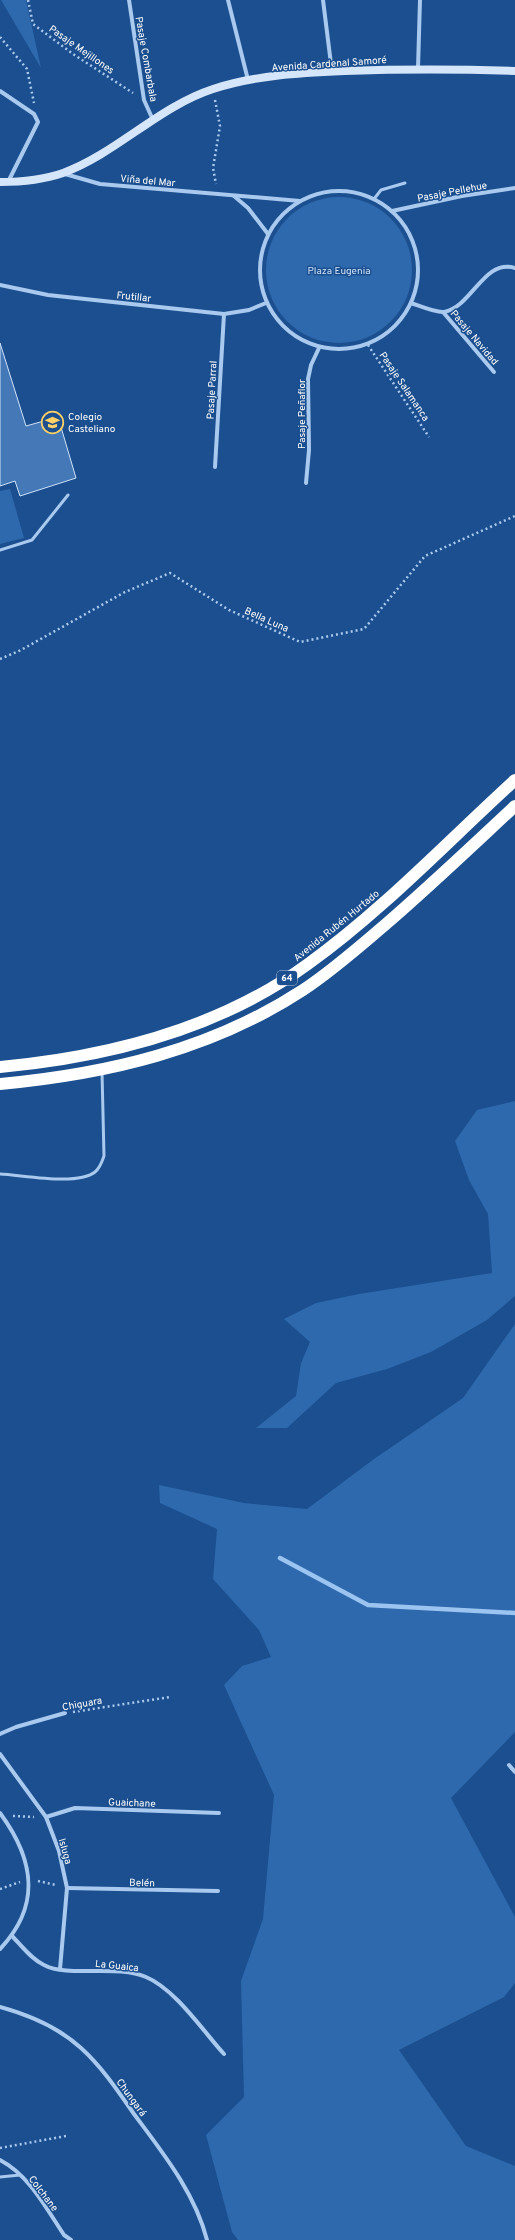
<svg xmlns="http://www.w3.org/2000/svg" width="515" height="2240" viewBox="0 0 515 2240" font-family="Overpass,sans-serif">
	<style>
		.green { fill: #2e69ad }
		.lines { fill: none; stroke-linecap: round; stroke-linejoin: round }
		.stream { stroke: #9cc4f0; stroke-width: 4.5 }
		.building { fill: #4478b7; stroke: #cfe3fa }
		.path { stroke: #a9c9ee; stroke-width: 2.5; stroke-dasharray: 2 3; stroke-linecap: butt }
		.lane { stroke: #a9c9ee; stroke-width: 3 }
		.street { stroke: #a9c9ee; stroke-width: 4 }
		.secondary { stroke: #d6e6fa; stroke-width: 8 }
		.highway { stroke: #fff; stroke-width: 12 }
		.labels { text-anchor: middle; stroke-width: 3; stroke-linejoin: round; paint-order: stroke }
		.shield { fill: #1b4f8f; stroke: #bbcadd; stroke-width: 1 }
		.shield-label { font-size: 9px; font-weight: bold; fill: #fff }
		.street-label { font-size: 10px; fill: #fff; stroke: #1b4f8f }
		.park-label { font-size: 10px; fill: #cfe3fa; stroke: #1b4f8f }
		.poi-label { font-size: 10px; fill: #fff; stroke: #1b4f8f; text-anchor: start }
	</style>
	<rect width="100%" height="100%" fill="#1b4f8f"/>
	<g class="green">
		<path d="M1,0H26L41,68Z"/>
		<circle cx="339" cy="270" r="73"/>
		<path d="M10,489L24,538L0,544V491Z"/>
		<path d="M515,1101V1296L487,1320L431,1352L387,1369L336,1383L287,1428H256L296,1396L301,1363L310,1342L284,1319L316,1303L359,1294L492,1273L488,1214L469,1180L455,1141L477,1110Z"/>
		<path d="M515,1324V1732L451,1798L515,1917V1983L504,1997L399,2050L466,2146L515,2166V2240H238L232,2232L206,2135L244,2097L241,1981L263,1919L274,1795L224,1685L242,1666L271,1657L259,1630L213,1579L217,1529L160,1503L159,1485L244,1503L307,1509L374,1459L463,1398Z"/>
	</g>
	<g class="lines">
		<path class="stream" d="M280,1558L368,1605L515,1613"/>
	</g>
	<path class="building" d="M0,343L26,426L58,417L76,478L20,496L15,481L0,486Z"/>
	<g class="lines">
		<g class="path">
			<path d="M28,0L33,24L73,54L133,93"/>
			<path d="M0,37L27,69L34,103"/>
			<path d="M215,100L220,126L213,168L216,184"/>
			<path d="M368,345L429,437"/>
			<path d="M0,659L21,650L125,592L170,573L229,610L300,642L364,629L425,556L515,516"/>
			<path d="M73,1712L170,1697"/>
			<path d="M13,1816L34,1817"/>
			<path d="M38,1881L56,1885"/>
			<path d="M0,1889L20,1882"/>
			<path d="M0,2148L66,2136"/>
		</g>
		<g class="lane">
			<path d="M374,199L381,190L405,183"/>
			<path d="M0,550L32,540L68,495"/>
			<path d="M0,1174C23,1175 77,1186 95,1172C100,1168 102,1162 104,1156L102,1072"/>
			<path d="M0,2177L20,2175"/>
		</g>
		<g class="street">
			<path d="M129,0L144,100L153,120"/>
			<path d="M228,0L248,80"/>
			<path d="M323,0L332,72"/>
			<path d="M418,68L420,0"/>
			<path d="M0,91L34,114L38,122L8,182"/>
			<path d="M65,174L100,184L300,201"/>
			<circle cx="339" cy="270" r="79"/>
			<path d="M234,196L248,208L268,234"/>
			<path d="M392,211L462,196L515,188"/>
			<path d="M0,285L48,295L224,314L249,310L266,303"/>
			<path d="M411,303C420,306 436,313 444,312C472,307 484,258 515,268"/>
			<path d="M443,312L494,372"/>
			<path d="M215,467L224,314"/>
			<path d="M306,483L309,450L308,379L311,365L319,348"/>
			<path d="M0,1734L16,1727L65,1713"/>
			<path d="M0,1754L46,1817L59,1851L67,1888L60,1969"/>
			<path d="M509,1765L515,1772"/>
			<path d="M0,1813C34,1859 42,1905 0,1949"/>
			<path d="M46,1817L75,1808L219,1813"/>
			<path d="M67,1888L218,1891"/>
			<path d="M12,1936C22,1946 31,1959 44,1965C68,1978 117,1964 146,1977C175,1989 203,2031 224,2054"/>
			<path d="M0,2007C29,2015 58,2027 81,2048C102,2067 118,2091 134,2114C163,2153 195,2193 207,2240"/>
			<path d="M0,2160C29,2175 46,2208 64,2235L71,2240"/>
		</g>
		<path class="secondary" d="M0,182C20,182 43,180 63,173C117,153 158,107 213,89C256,75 301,73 345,71C402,69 458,69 515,71"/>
		<g class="highway">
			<path d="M0,1067C108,1057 219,1029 308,964C382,911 448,841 515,780"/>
			<path d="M0,1084C107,1074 211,1050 303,990C332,971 359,947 386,924C430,886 472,846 515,806"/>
		</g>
	</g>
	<defs>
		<symbol id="school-ring" viewBox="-11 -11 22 22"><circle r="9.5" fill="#1b4f8f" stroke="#ffd166" stroke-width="1.5"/><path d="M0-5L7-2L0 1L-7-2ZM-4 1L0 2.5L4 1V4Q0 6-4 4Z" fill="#ffd166"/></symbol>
	</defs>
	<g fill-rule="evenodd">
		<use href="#school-ring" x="40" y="410" width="25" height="25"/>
	</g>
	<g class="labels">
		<rect class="shield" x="277" y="971" width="20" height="14" rx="3"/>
		<g class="shield-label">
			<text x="287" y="981">64</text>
		</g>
		<g class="street-label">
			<text transform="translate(82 49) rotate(35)" y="4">Pasaje Mejillones</text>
			<text transform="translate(147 59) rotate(80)" y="4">Pasaje Combarbala</text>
			<text transform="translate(329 63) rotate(-4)" y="4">Avenida Cardenal Samoré</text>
			<text transform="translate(148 180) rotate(5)" y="4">Viña del Mar</text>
			<text transform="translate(452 191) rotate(-11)" y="4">Pasaje Pellehue</text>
			<text transform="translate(134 296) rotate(6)" y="4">Frutillar</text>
			<text transform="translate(475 337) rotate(50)" y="4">Pasaje Navidad</text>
			<text transform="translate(405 386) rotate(56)" y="4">Pasaje Salamanca</text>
			<text transform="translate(211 390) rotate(-87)" y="4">Pasaje Parral</text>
			<text transform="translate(301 414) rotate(-90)" y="4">Pasaje Peñaflor</text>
			<text transform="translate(267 619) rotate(24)" y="4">Bella Luna</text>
			<text transform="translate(336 925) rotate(-39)" y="4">Avenida Rubén Hurtado</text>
			<text transform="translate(82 1703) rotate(-10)" y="4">Chiguara</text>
			<text transform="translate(132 1802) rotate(2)" y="4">Guaichane</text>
			<text transform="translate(66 1851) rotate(74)" y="4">Isluga</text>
			<text transform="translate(142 1882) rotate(1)" y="4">Belén</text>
			<text transform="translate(117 1965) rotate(6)" y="4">La Guaica</text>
			<text transform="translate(132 2097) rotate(54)" y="4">Chungará</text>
			<text transform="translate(44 2193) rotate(53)" y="4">Colchane</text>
		</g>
		<g class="park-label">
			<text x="339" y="274">Plaza Eugenia</text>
		</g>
		<g class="poi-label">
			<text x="68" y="420">Colegio<tspan x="68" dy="12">Casteliano</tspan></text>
		</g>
	</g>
</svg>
